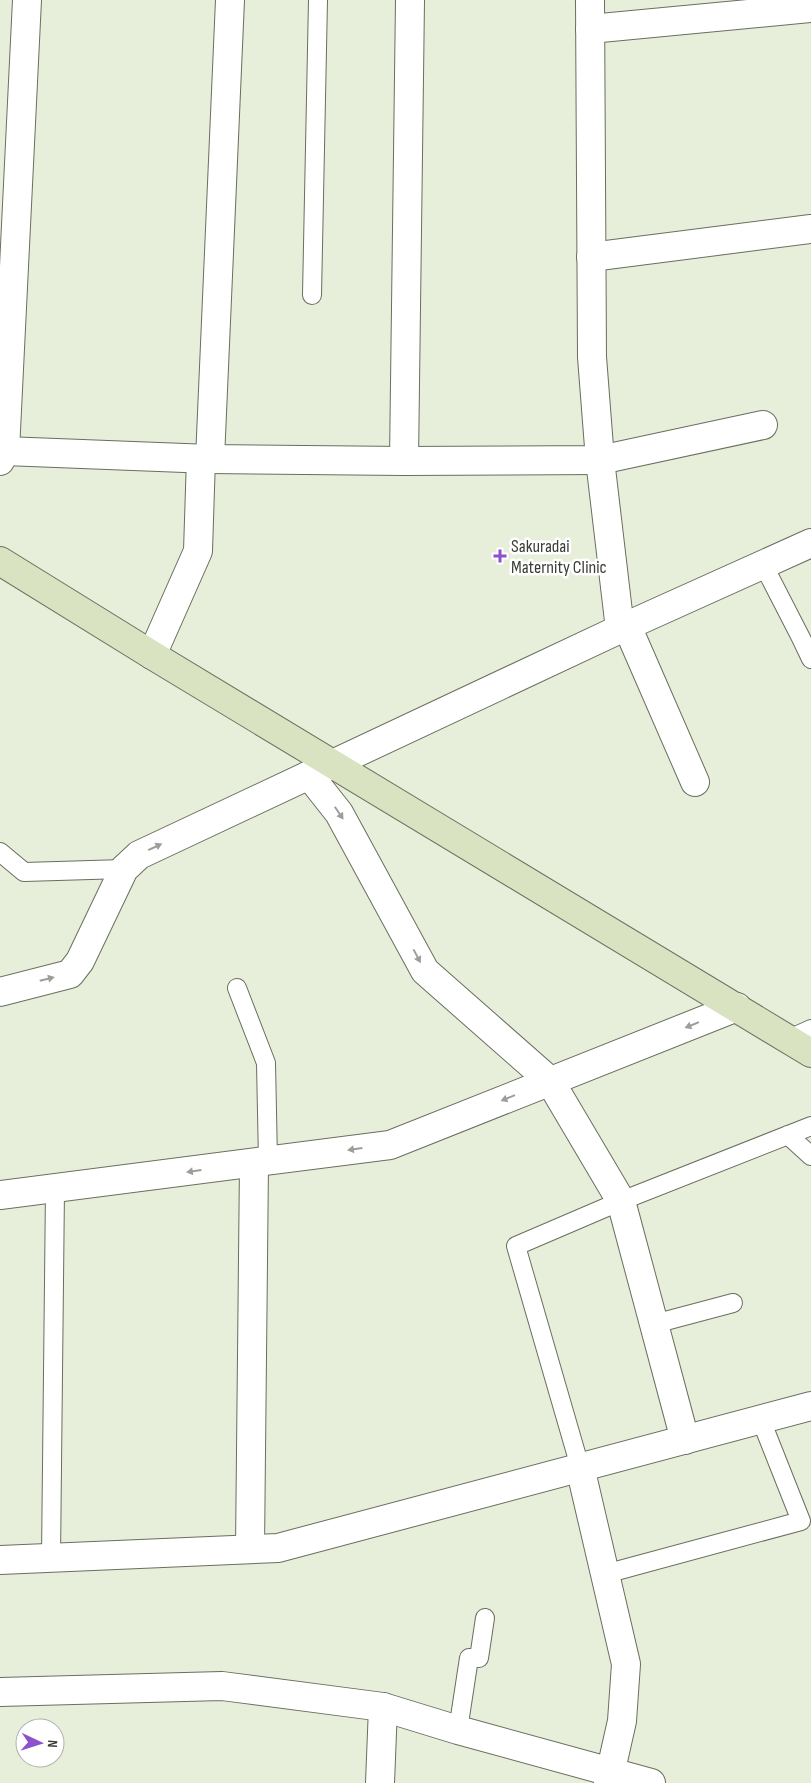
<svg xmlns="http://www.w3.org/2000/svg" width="811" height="1783" viewBox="0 0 811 1783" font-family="'Sofia Sans Condensed',sans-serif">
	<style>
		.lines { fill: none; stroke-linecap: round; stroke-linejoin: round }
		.lane-casing { stroke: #696f5e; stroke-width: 20 }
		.street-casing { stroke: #696f5e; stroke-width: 30 }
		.secondary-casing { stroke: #696f5e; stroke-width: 30 }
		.lane { stroke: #fff; stroke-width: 18 }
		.street { stroke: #fff; stroke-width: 28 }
		.secondary { stroke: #d9e2c1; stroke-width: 28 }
		.oneway { fill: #9d9e9a }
		.poi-dot { fill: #8b52ca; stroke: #fff; stroke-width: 2 }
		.labels { text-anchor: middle; stroke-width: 5; stroke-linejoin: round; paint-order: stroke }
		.poi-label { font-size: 18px; fill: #3b3e36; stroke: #fff; text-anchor: start }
	</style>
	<rect width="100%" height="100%" fill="#e7eeda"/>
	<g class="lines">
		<defs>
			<g id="lane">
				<path d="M312,295L318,0"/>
				<path d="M763,564L801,638L811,659"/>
				<path d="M0,852L24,872L124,869"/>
				<path d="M237,988L266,1063L268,1161"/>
				<path d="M789,1039L811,1029"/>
				<path d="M788,1135L811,1156"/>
				<path d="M654,1324L733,1303"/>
				<path d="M580,1467L516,1246L621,1201L811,1126"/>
				<path d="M51,1558L55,1189"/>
				<path d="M605,1574L801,1521L761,1420"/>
				<path d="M458,1730L469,1658H479L485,1618"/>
			</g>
			<g id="street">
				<path d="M590,0L592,357L600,460L620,629"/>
				<path d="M590,29L811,8"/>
				<path d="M591,257L811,229"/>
				<path d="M5,451L210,459L404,461L600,460L763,425"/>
				<path d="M210,459L230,0"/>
				<path d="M0,461L5,451L27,0"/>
				<path d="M404,461L410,0"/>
				<path d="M627,626L695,782"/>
				<path d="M152,655L198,551L201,458"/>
				<path d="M309,775L339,813L425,971L550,1081L621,1201L685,1440"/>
				<path d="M0,992L70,974L80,961L124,869L139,855L620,629L811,543"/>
				<path d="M0,1195L390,1145L737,1007"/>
				<path d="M580,1467L626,1664L622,1721L608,1783"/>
				<path d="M250,1549L254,1163"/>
				<path d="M0,1560L278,1548L811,1406"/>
				<path d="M0,1692L222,1686L383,1707L458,1730L651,1783"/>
				<path d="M380,1783L383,1707"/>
			</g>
			<path id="secondary" d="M0,561L152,655L811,1053"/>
		</defs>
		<use href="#lane" class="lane-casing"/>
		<use href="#street" class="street-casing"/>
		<use href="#secondary" class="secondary-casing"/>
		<use href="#lane" class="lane"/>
		<use href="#street" class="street"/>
		<use href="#secondary" class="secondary"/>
	</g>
	<defs><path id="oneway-solid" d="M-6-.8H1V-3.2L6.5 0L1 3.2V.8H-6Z" transform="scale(1.25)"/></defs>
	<g class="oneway">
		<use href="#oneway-solid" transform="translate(339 813) rotate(56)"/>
		<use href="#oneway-solid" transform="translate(155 847) rotate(-25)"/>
		<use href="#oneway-solid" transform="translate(417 956) rotate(62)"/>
		<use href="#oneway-solid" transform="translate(47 979) rotate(-14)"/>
		<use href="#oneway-solid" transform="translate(692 1025) rotate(158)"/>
		<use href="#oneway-solid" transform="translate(508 1098) rotate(158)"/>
		<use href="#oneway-solid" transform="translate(355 1149) rotate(172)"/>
		<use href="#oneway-solid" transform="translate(194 1171) rotate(172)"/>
	</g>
	<path class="poi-dot" d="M497.5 548.5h5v5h5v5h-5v5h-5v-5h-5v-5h5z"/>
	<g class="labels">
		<g class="poi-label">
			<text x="511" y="552">Sakuradai<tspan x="511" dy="21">Maternity Clinic</tspan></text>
		</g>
	</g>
	<g transform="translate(40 1743) rotate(94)"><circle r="24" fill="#ffffff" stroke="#b1b2af"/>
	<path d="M0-4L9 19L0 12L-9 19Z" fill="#8b52ca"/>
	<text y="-8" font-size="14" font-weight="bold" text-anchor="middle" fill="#3b3e36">N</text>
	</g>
</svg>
